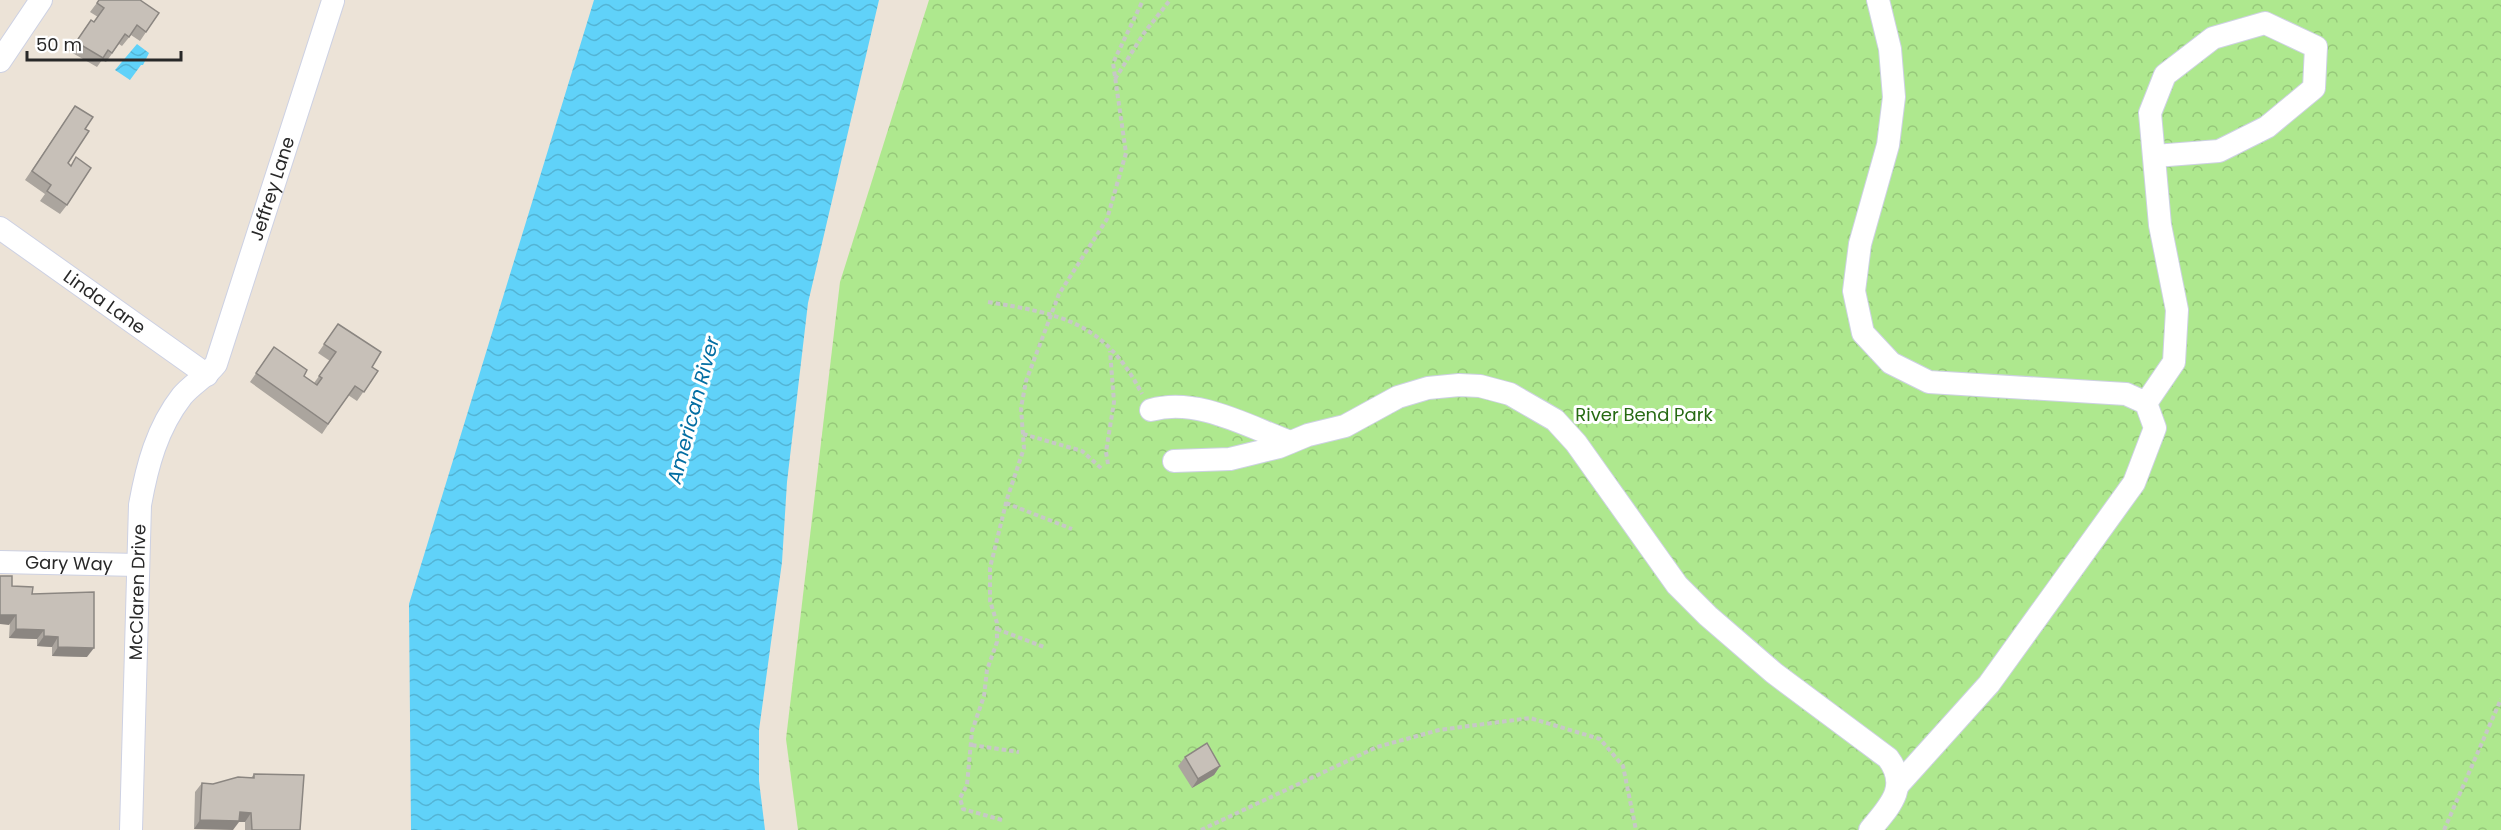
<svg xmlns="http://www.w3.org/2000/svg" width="2501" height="830" viewBox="0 0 2501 830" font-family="Poppins,sans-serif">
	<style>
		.park { fill: url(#park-crowns) }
		.water { fill: url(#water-waves) }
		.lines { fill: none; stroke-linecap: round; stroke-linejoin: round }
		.minor-casing { stroke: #cdd1e3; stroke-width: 24 }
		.path { stroke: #c7c7c7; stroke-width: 4; stroke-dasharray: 4.5 3; stroke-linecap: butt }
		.minor { stroke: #fff; stroke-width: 22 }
		.wall { fill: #aba59e }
		.shaded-wall { fill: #8b8681 }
		.building { fill: #c7c0b8; stroke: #8b8681; stroke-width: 1.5 }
		.labels { text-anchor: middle; stroke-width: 6; stroke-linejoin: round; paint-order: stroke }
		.street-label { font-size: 18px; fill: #282828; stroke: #fff }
		.park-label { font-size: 18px; fill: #266a13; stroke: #fff }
		.water-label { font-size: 20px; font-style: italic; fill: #026da2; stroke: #fff }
	</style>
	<defs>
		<pattern id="park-crowns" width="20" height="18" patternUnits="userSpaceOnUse" patternTransform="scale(1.5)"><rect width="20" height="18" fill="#aee88e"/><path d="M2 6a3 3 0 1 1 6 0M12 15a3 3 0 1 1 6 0" fill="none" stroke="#96c77a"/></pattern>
		<pattern id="water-waves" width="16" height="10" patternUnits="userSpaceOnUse" patternTransform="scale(1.5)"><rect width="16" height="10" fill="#60d2f9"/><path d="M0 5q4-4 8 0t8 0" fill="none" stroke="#53b4d5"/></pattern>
	</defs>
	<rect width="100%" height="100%" fill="#ece3d7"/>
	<path class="park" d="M929,0H2501V830H798L786,739L840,282Z"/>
	<g class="water">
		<path d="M594,0H879L808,303L787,482L782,562L759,730V781L765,830H411L409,604Z"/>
		<path d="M137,44L149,53L143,65H141L130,80L115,70Z"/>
	</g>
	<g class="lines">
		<defs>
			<g id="minor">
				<path d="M1878,0L1890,49L1894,97L1888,145L1860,244L1854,291L1863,333L1891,363L1929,382L2126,394L2146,403L2155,428L2134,483L1989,684L1899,784"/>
				<path d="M0,61L41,0"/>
				<path id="s1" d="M0,228L207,375"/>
				<path d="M2146,403L2174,362L2177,310L2160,225L2150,113L2165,75L2213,38L2265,23L2316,47L2314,88L2267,127L2219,151L2155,156"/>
				<path d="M1151,410C1197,397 1247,426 1290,442"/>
				<path d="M1174,461L1230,459L1279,447L1308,435L1345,426L1398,397L1428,388L1459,385L1480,386L1510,394L1555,420L1576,443L1677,585L1708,616L1774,673L1888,758C1910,787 1889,807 1870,830"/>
				<path id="s2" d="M0,562L138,565"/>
				<path id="s3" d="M131,830L140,505C147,466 157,428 182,396C192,384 206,377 216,364L333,1"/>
			</g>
		</defs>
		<use href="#minor" class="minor-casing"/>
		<g class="path">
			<path d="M1115,79L1144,33L1170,0"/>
			<path d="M988,302C1061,314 1105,322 1142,394"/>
			<path d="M1023,434L1082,451L1102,469"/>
			<path d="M1108,464L1106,452L1114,402L1110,351"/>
			<path d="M1006,503L1072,529"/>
			<path d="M997,629L1044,647"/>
			<path d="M972,745L1019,752"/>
			<path d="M1002,820L963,809L960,798L967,785L972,731L984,696L987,670L997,642V623L990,601V568L1007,499L1024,448L1021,408L1026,381L1059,294L1107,219L1126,153L1113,63L1143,0"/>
			<path d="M1201,830L1377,747L1439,730L1530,718L1600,739L1623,766L1636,830"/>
			<path d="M2444,830L2501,699"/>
		</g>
		<use href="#minor" class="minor"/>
	</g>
	<g class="wall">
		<path d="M99,0L159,13L140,41L131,35L122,46L119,44L106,62L102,60L97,67L69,51L91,20L94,22L98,17L90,12Z"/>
		<path d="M75,106L85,129L68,163L67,205L60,214L40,201L45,194L25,180Z"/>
		<path d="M338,324L372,367L378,371L357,401L348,395L322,434L250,382L274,347L304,376L314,383L330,361L318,353Z"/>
		<path d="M12,586L32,594L87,657L52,656V647L37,646V639L9,638Z"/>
		<path d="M1185,757L1220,766L1214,775L1192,788L1178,766Z"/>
		<path d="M254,774L300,830H245V822H239L194,829L195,792L202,783L213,784L251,778Z"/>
	</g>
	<g class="shaded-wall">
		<path d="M0,615H16L9,625L0,624Z"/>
		<path d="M16,629L44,630L37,639L9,638Z"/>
		<path d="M44,636L58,637L52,647L37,646Z"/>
		<path d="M58,647L94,648L87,657L52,656Z"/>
		<path d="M1220,766L1214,775L1192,788L1198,779Z"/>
		<path d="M240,812L251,813L245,822H239L233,830L194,829L200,820Z"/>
	</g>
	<g class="building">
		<path d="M99,0H140L159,13L146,32L137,25L129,37L125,34L112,53L108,50L103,58L76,42L91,20L94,22L104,8L97,3Z"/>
		<path d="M75,106L93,117L85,129L89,131L68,163L71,166L76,157L91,168L67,205L47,191L51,185L32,171Z"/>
		<path d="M338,324L381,352L372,367L378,371L364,392L355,386L328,424L256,373L274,347L307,370L304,376L317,385L322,378L319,376L336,352L324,344Z"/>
		<path d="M0,576H12V586L33,587L32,594L94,592V648L58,647V637L44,636V630L16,629V615H0Z"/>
		<path d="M1207,743L1220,766L1198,779L1185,757Z"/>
		<path d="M254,774L304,775L300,830H252L251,813L240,812L239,821L200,820L202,783L213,784L238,777L254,778Z"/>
	</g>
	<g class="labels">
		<g class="street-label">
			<text dy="6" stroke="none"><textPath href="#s3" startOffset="674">Jeffrey Lane</textPath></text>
			<text dy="6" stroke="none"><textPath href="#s1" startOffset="128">Linda Lane</textPath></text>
			<text dy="6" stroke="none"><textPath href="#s2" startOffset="69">Gary Way</textPath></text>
			<text dy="6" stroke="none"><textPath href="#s3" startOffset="238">McClaren Drive</textPath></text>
		</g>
		<g class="park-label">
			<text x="1644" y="421">River Bend Park</text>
		</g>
		<g class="water-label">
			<text transform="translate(693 410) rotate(-75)" y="7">American River</text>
		</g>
	</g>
	<path d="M27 51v9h154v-9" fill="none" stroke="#282828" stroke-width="3"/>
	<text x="36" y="51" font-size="18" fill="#282828" stroke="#ffffff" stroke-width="4.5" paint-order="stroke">50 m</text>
</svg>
